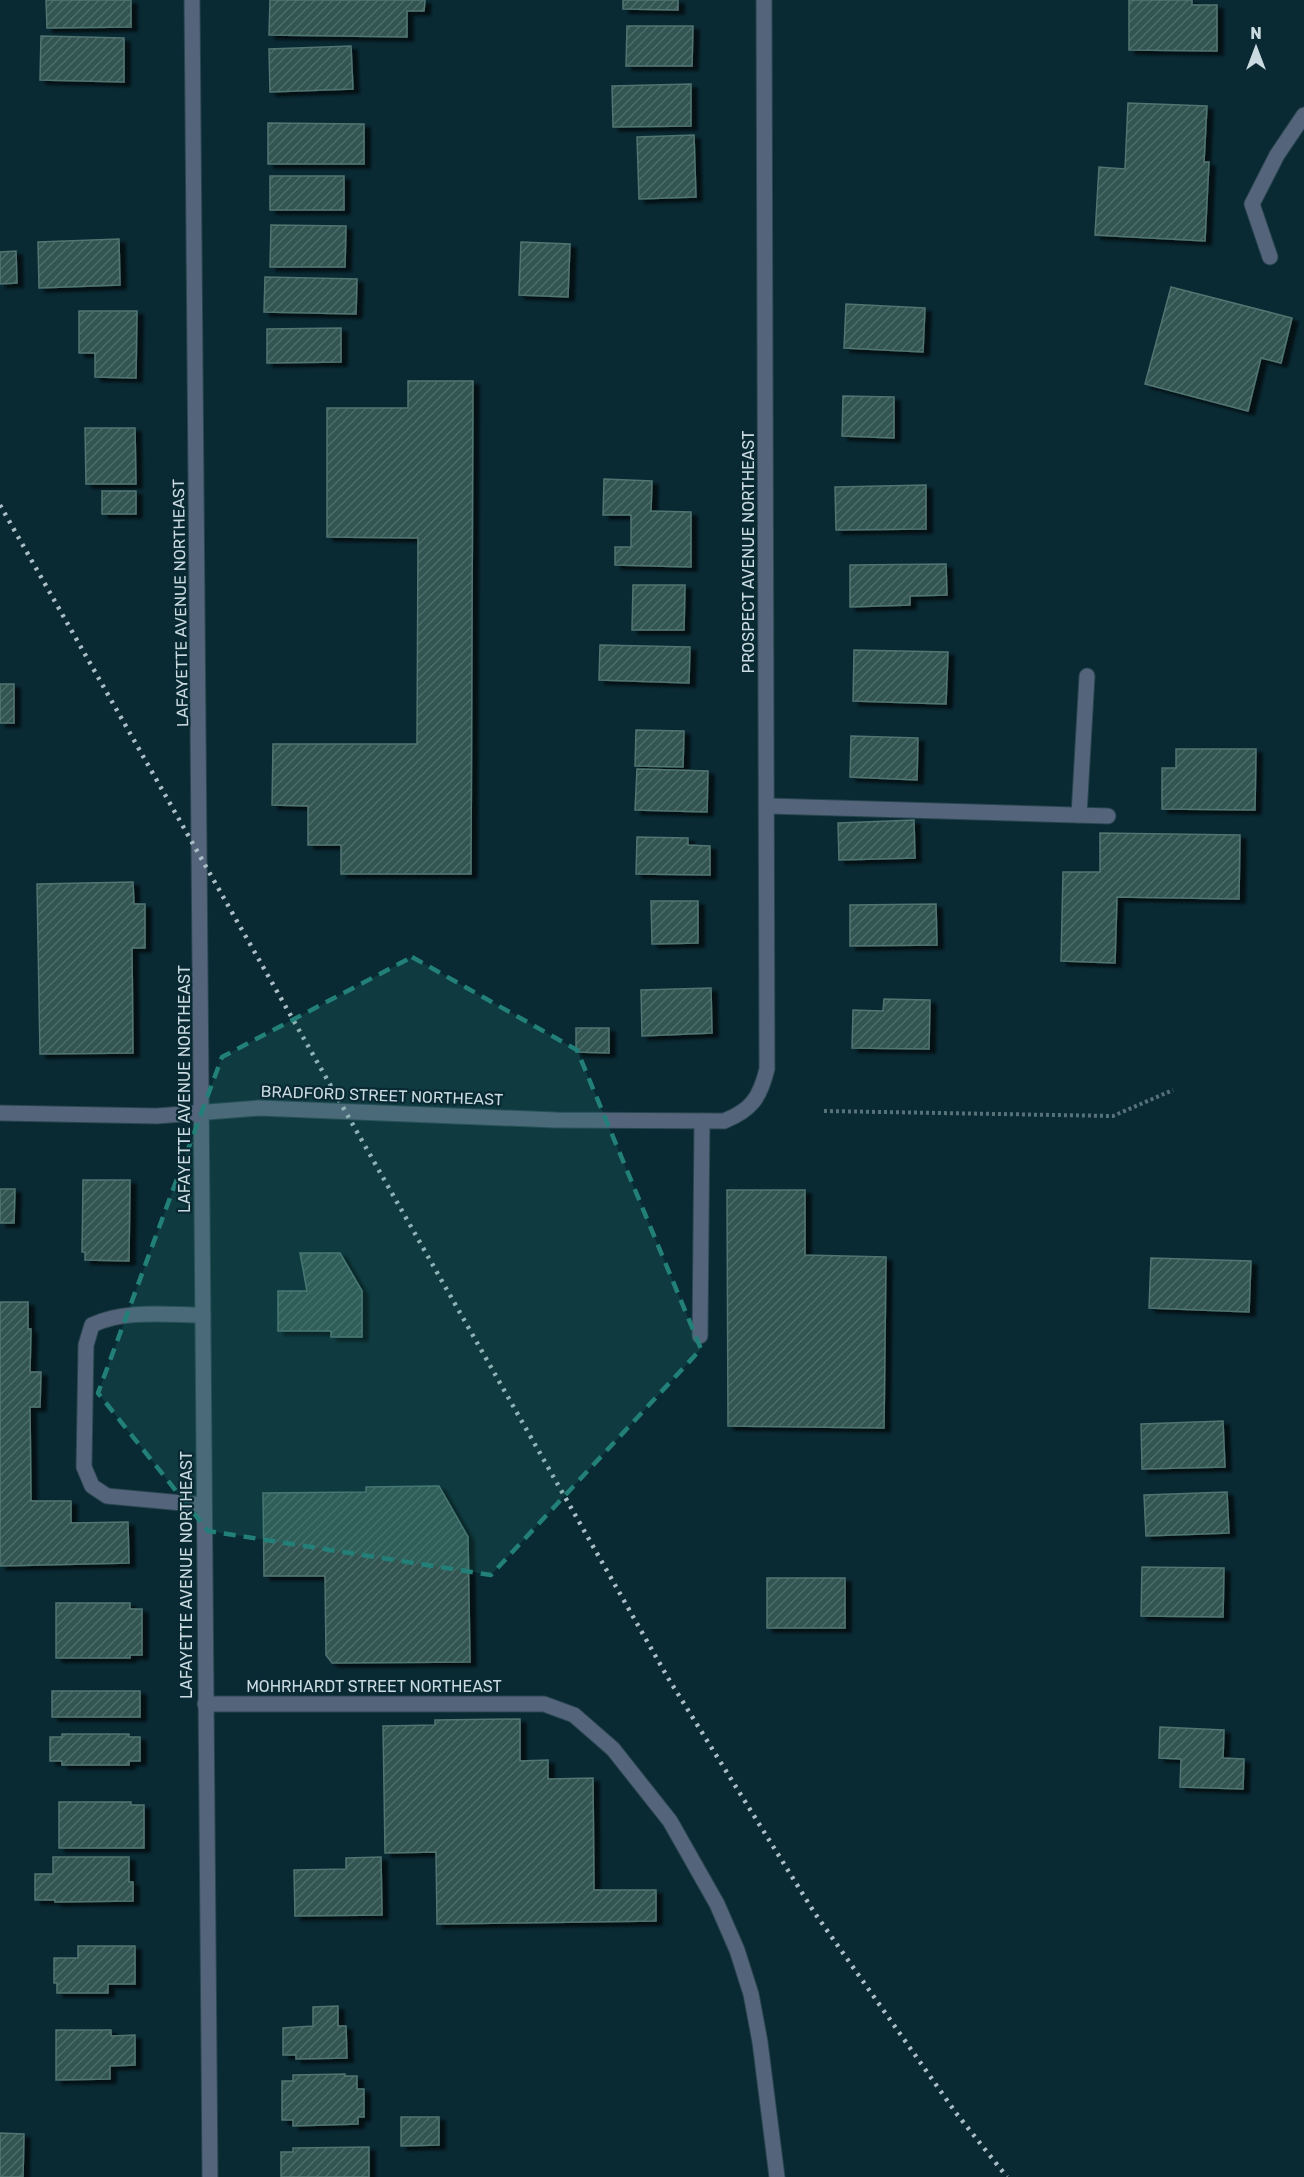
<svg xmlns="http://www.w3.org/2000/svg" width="1304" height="2177" viewBox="0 0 1304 2177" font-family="Rubik,sans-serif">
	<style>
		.building { fill: url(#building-hatch); stroke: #517571; stroke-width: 1.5; filter: url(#shadow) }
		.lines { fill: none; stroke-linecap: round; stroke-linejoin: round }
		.service-casing { stroke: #28454f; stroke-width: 17 }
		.minor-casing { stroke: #28454f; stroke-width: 17 }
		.tertiary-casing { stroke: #28454f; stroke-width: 17 }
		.path { stroke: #577179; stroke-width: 4; stroke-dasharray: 3 3; stroke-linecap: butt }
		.service { stroke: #54647b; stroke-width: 15 }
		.minor { stroke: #54647b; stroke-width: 15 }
		.tertiary { stroke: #54647b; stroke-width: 15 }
		.rail { stroke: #abbec5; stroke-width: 4.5; stroke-dasharray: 3 6; stroke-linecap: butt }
		.marked { fill: #228079; fill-opacity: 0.2; stroke: #228079; stroke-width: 4.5; stroke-dasharray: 12 8; stroke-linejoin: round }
		.labels { text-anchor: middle; stroke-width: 4.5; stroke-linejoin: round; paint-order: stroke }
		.street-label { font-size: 16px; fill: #c9dae0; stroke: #092933 }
	</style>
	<defs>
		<pattern id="building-hatch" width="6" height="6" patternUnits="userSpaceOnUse" patternTransform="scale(1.5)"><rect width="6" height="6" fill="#325451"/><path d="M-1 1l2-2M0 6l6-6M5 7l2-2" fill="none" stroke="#4e6c6a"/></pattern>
		<filter id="shadow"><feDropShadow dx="6" dy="4" stdDeviation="1.5" flood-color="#0009"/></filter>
	</defs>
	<rect width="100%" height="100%" fill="#092933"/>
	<g class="building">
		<path d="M46,0H131V27L47,28Z"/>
		<path d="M270,0H425L424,11H407V37L269,35Z"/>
		<path d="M623,0H678V10L623,9Z"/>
		<path d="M1129,0H1192V5H1217V51L1129,50Z"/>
		<path d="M627,26H693L692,66H626Z"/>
		<path d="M41,36L124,38V82L40,80Z"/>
		<path d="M351,46L353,89L270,92L269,49Z"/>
		<path d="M691,84V126L613,127L612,86Z"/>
		<path d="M1128,103L1207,106L1204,162H1209L1205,241L1095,235L1099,167L1125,169Z"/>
		<path d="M268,123L364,124V164H268Z"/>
		<path d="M694,135L696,197L639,199L637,137Z"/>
		<rect x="270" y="176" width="74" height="34"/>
		<path d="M271,225L346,226L345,267H270Z"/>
		<path d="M119,239L120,285L39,288L38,242Z"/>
		<path d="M521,242L570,244L568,297L519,295Z"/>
		<path d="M16,251L17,283L0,284V252Z"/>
		<path d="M265,277L357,279L356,314L264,312Z"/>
		<path d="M1171,287L1292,318L1281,363L1261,358L1248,411L1145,384Z"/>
		<path d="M846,304L925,308L923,352L844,348Z"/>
		<path d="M79,311H137L136,378L95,377V353H79Z"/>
		<path d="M341,328V362L267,363V329Z"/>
		<path d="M408,381H473L471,874H341V845H308V806L272,805L273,744H417L418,538L327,537V408H408Z"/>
		<path d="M843,396L894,397V438L842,436Z"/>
		<path d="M85,428H135L136,484H86Z"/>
		<path d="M604,479L652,481L651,511L691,512V567L615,565V547H631V515H603Z"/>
		<path d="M926,485V529L836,530L835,487Z"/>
		<rect x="102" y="491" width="34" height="23"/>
		<path d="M946,564L947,595L910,596V605L850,607V565Z"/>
		<path d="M633,585H685L684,630H632Z"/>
		<path d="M600,645L690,647L689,683L599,680Z"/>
		<path d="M854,650L948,652L946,704L853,701Z"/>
		<rect x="0" y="684" width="14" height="39"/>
		<path d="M636,730L684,731L683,767L635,766Z"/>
		<path d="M851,736L918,738L917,780L850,777Z"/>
		<path d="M1176,749H1256L1255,810L1162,809V768H1176Z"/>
		<path d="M637,769L708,771L707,812L635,810Z"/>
		<path d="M914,820L915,858L839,860L838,823Z"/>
		<path d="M1100,833L1240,835L1239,899L1117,897L1115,963L1061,961L1063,872H1100Z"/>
		<path d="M637,837L688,838V845L710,846V875L636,874Z"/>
		<path d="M133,882L134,904H145V948H132L133,1053L40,1054L37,884Z"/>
		<path d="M651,901H698V943L652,944Z"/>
		<path d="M936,904L937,945L850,946V905Z"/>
		<path d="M711,988L712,1033L642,1036L641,990Z"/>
		<path d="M884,999L930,1000L929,1049L852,1048L853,1010L883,1011Z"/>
		<path d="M576,1028H609V1053L576,1052Z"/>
		<path d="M83,1180H130L129,1261L85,1260V1252H82Z"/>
		<path d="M0,1189H15L14,1223H0Z"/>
		<path d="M727,1190H805V1255L886,1257L884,1428L728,1426Z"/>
		<path d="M300,1253H340L362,1291V1337H331V1331H278V1291H307Z"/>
		<path d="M1151,1258L1251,1261L1249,1312L1149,1308Z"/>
		<path d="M0,1302H28V1329H31L30,1372H41L40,1407H30L31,1501H71V1523L128,1522L129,1563L0,1566Z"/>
		<path d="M1223,1421L1225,1467L1142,1469L1141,1424Z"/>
		<path d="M439,1486L468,1537L470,1662L332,1663L326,1655L325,1576H264L263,1493L366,1492V1487Z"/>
		<path d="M1227,1492L1229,1533L1146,1536L1144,1495Z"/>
		<path d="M1142,1567L1224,1568L1223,1617L1141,1616Z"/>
		<rect x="767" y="1578" width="78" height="50"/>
		<path d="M56,1603H130V1609H142V1655H130V1658H56Z"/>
		<rect x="52" y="1691" width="88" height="26"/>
		<path d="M520,1719V1761L548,1760V1779L593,1778L594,1890H656V1921L437,1924L436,1852L385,1853L383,1726L435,1725V1720Z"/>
		<path d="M1160,1727L1224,1730L1223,1758L1244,1759L1243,1789L1180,1787L1181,1759L1159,1758Z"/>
		<path d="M62,1734H129V1737H140V1761H129V1765H62V1761H50V1737H62Z"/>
		<path d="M59,1802H131V1805H144V1848H59Z"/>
		<path d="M53,1857H129V1882H133V1901L55,1902V1900H35V1874H53Z"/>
		<path d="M381,1857L382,1915L295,1916L294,1870L346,1869V1858Z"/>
		<path d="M78,1946H135V1984H108V1993H57V1983H54V1958H78Z"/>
		<path d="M338,2006V2026H346L347,2058L296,2059V2055H283V2028L313,2026V2007Z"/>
		<path d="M56,2030H111V2036L135,2035V2065L110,2066V2079L56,2080Z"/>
		<path d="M345,2074V2076H357V2089H364V2117H358V2124L293,2126V2120H282V2081H293V2075Z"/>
		<path d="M401,2117H439V2145L401,2146Z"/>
		<path d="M0,2133L24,2134L23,2177H0Z"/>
		<path d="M369,2147V2177H281V2152H293V2148Z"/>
	</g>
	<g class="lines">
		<defs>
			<g id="service">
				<path d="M1270,257L1252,204L1277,155L1304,115"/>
				<path d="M768,806L1108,816"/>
				<path d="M1079,815L1087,676"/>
				<path d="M203,1315C168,1315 125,1309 92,1325L86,1345L84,1467L92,1486L107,1496L204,1505"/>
				<path d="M700,1336L702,1121"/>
				<path d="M205,1704H544L574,1715L613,1749L670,1821L717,1904L737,1950L751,1994L760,2042L777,2177"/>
			</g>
			<path id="minor" d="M0,1113L157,1116L259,1108L555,1120L724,1121C752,1110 760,1097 767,1069L764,0"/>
			<path id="tertiary" d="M192,0L210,2177"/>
		</defs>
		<use href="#service" class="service-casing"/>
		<use href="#minor" class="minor-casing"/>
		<use href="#tertiary" class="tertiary-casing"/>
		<path class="path" d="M824,1111L1113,1116L1173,1090"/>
		<use href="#service" class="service"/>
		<use href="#minor" class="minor"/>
		<use href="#tertiary" class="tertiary"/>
		<path class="rail" d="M0,505L668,1678L814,1912L956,2113L1007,2177"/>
	</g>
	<path class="marked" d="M412,957L577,1050L701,1349L491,1575L208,1531L98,1393L222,1057Z"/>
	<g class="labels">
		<g class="street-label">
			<text transform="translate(748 552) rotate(-90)" y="6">PROSPECT AVENUE NORTHEAST</text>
			<text transform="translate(180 603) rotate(-91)" y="6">LAFAYETTE AVENUE NORTHEAST</text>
			<text transform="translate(184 1089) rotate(-90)" y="6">LAFAYETTE AVENUE NORTHEAST</text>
			<text transform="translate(382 1095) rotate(2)" y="6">BRADFORD STREET NORTHEAST</text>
			<text transform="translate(186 1575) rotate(-90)" y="6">LAFAYETTE AVENUE NORTHEAST</text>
			<text x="374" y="1692">MOHRHARDT STREET NORTHEAST</text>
		</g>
	</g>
	<g transform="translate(1256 48)" stroke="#092933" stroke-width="4.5" paint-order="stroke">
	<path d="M0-4.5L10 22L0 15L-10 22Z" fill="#c9dae0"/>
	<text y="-9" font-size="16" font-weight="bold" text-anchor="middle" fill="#c9dae0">N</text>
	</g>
</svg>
